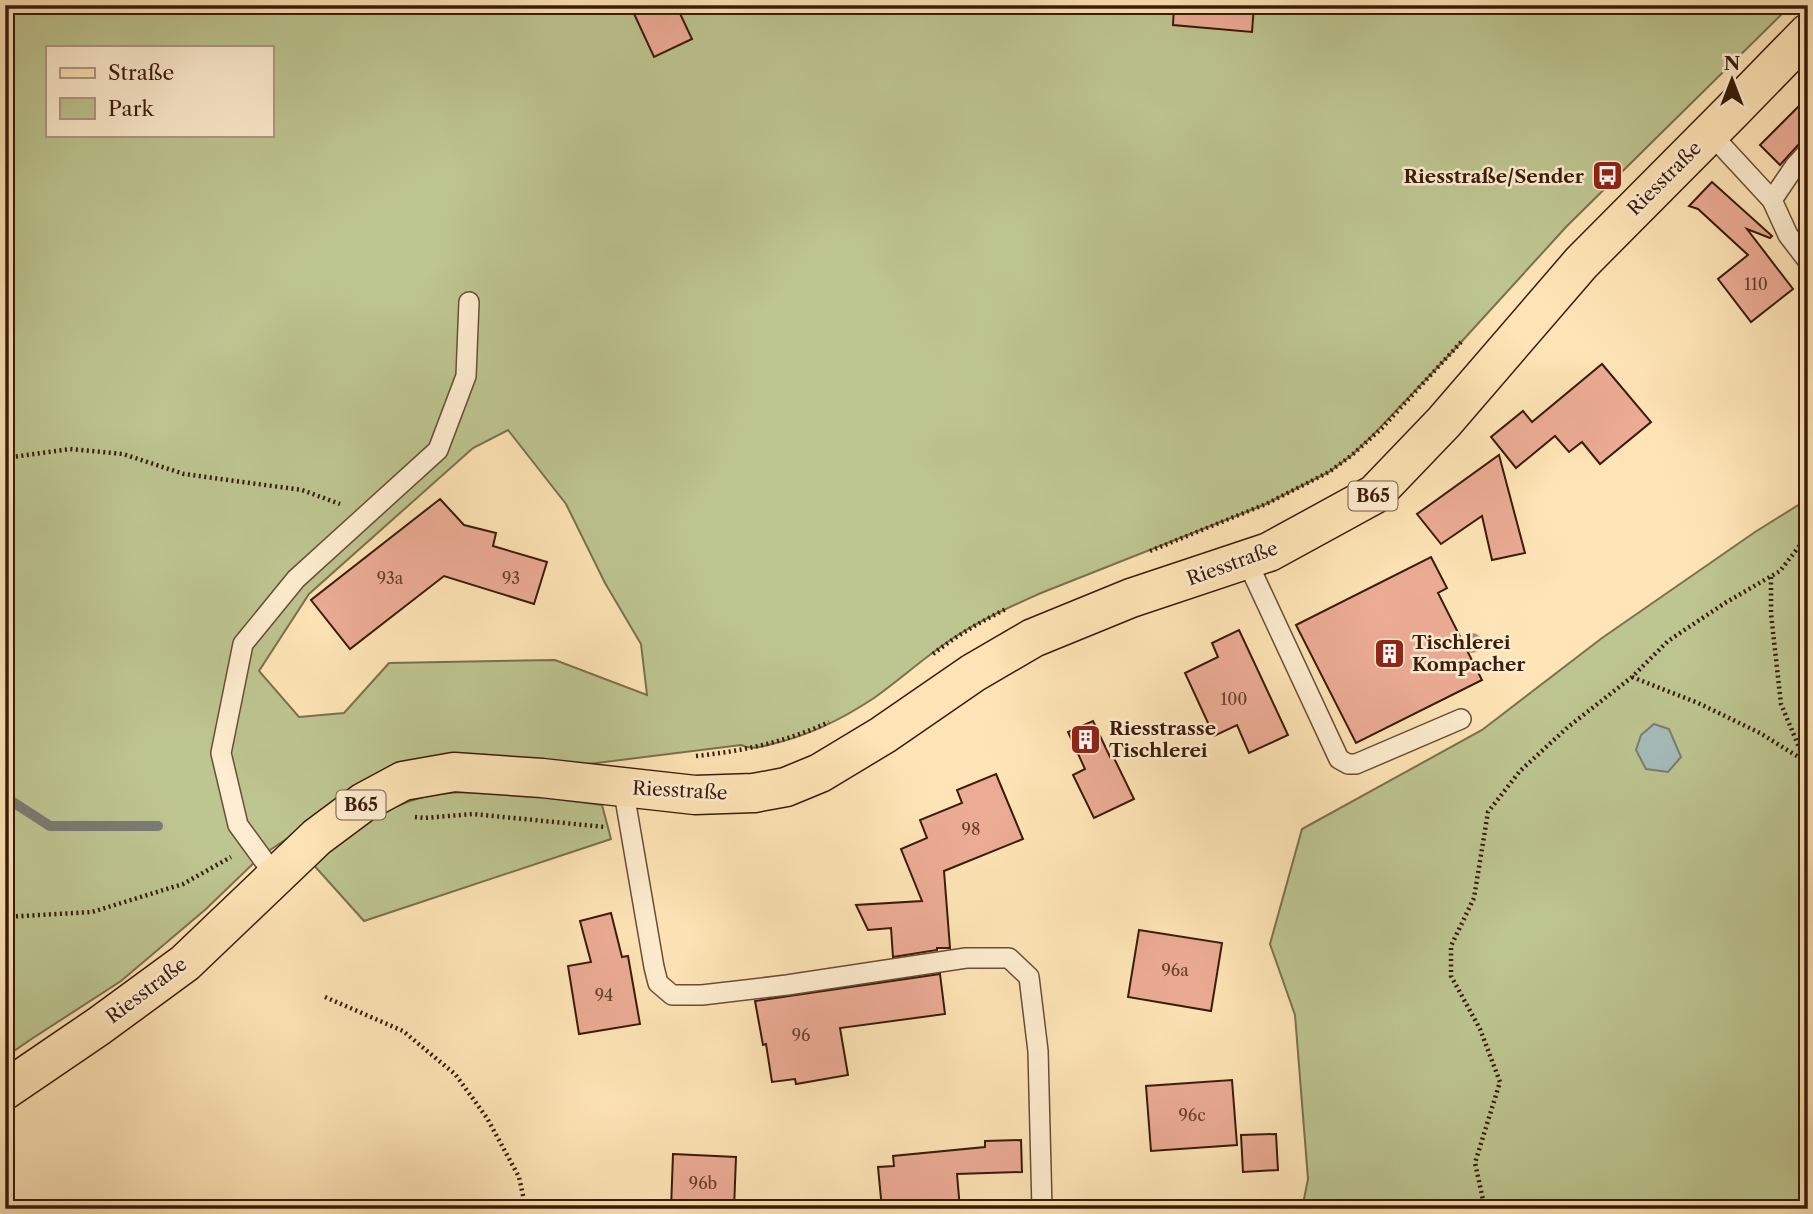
<svg xmlns="http://www.w3.org/2000/svg" width="1813" height="1214" viewBox="0 0 1813 1214" font-family="'Libre Caslon Text',serif">
	<style>
		.green { fill: #bdc590; stroke: #7c704c; stroke-width: 2; fill-rule: evenodd }
		.water { fill: #a5bcba; stroke: #7a7c73; stroke-width: 2 }
		.lines { fill: none; stroke-linecap: round; stroke-linejoin: round }
		.stream { stroke: #7a7c73; stroke-width: 10 }
		.building { fill: #ecab95; stroke: #3a1b09; stroke-width: 2 }
		.service-casing { stroke: #6b4d34; stroke-width: 22 }
		.primary-casing { stroke: #3a1b09; stroke-width: 41 }
		.path { stroke: #3a1b09; stroke-width: 4.5; stroke-dasharray: 2 3.5; stroke-linecap: butt }
		.service { stroke: #feedd0; stroke-width: 19 }
		.primary { stroke: #fee4b6; stroke-width: 38 }
		.tree { fill: #a8926d }
		.labels { text-anchor: middle; stroke-width: 5; stroke-linejoin: round; paint-order: stroke }
		.number-label { font-size: 16px; fill: #663f2c }
		.shield { fill: #feedd0; stroke: #755a45; stroke-width: 2 }
		.shield-label { font-size: 18px; font-weight: bold; fill: #3a1b09 }
		.poi-label { font-size: 19px; font-weight: bold; fill: #3a1b09; stroke: #feedd0; text-anchor: start }
		.street-label { font-size: 19px; fill: #3a1b09; stroke: #feedd0 }
	</style>
	<rect width="100%" height="100%" fill="#fee4b6"/>
	<filter id="stains"><feTurbulence type="fractalNoise" baseFrequency=".00286" numOctaves="4"/><feColorMatrix values="0 0 0 0 .2 0 0 0 0 .09 0 0 0 0 .02 0 0 0 .5 -.17"/></filter>
	<radialGradient id="worn" r=".72"><stop offset=".6" stop-color="#630" stop-opacity="0"/><stop offset="1" stop-color="#630" stop-opacity=".3"/></radialGradient>
	<g class="green">
		<path d="M5,5H1791L1566,227L1453,351L1373,435L1352,455L1329,472L1266,504L1041,593C1012,606 982,619 955,637C927,655 902,678 874,698C844,718 807,736 772,744C761,747 752,750 741,745L356,793L261,856L206,909L121,981L33,1038L5,1057ZM47,47H271V135H47ZM508,430L566,504L605,583L641,644L647,695L555,660L389,663L344,713L299,717L259,671L309,594L473,448Z"/>
		<path d="M1808,499V1209H1302L1308,1179L1295,1015L1270,944L1302,829L1482,730L1602,638L1755,532Z"/>
		<path d="M477,792L517,794L602,805L611,839L364,921L311,862C340,835 394,801 434,795C448,792 463,792 477,792Z"/>
	</g>
	<path class="water" d="M1654,724L1669,729L1681,757L1668,772L1646,769L1636,750L1641,735Z"/>
	<g class="lines">
		<path class="stream" d="M5,797L50,826H158"/>
	</g>
	<g class="building">
		<path d="M630,5H676L692,39L654,57Z"/>
		<path d="M1174,5H1254L1252,32L1173,25Z"/>
		<path d="M1808,97V137L1799,144L1780,165L1760,145Z"/>
		<path d="M1712,182L1772,236L1770,238L1747,229L1793,289L1751,322L1718,279L1748,255L1698,209L1689,206Z"/>
		<path d="M1602,364L1651,422L1600,464L1582,442L1569,452L1555,436L1516,468L1491,437L1523,411L1532,422Z"/>
		<path d="M1499,455L1525,553L1492,560L1482,516L1441,544L1417,514Z"/>
		<path d="M440,499L464,525L496,533L493,546L547,562L534,604L444,576L350,649L311,600Z"/>
		<path d="M1431,557L1447,588L1438,593L1482,680L1356,743L1296,625Z"/>
		<path d="M1239,630L1288,735L1249,753L1237,725L1214,736L1185,673L1218,657L1212,643Z"/>
		<path d="M1093,721L1110,757L1113,756L1134,799L1094,818L1073,775L1085,769L1068,732Z"/>
		<path d="M996,774L1023,839L944,871L950,948H937V950L893,957L891,928L868,930L856,905L922,901L901,849L927,838L920,820L962,803L957,790Z"/>
		<path d="M611,913L622,957L628,956L640,1024L579,1034L568,966L591,962L580,921Z"/>
		<path d="M1139,930L1222,943L1211,1011L1128,997Z"/>
		<path d="M940,974L945,1014L840,1028L848,1075L796,1084L795,1079L772,1082L766,1044L763,1045L755,1001Z"/>
		<path d="M1232,1080L1237,1145L1151,1151L1146,1086Z"/>
		<path d="M1276,1134L1278,1170L1243,1172L1241,1135Z"/>
		<path d="M1021,1140L1022,1172L957,1174L960,1209H882L878,1167L894,1166L893,1156L985,1147V1141Z"/>
		<path d="M673,1154L736,1157L734,1209H671Z"/>
	</g>
	<g class="lines">
		<defs>
			<g id="service">
				<path d="M1710,133L1772,200"/>
				<path d="M1808,152L1795,166L1772,200L1788,235L1808,261"/>
				<path d="M1246,559L1339,759L1348,764H1356L1461,719"/>
				<path d="M623,787L654,967L658,983L672,995H702L787,985L966,958H1009L1029,977L1038,1051L1042,1209"/>
				<path d="M276,877L238,825L221,753L243,644L296,579L438,450L466,376L469,302"/>
			</g>
			<path id="primary" d="M5,1090L99,1026L185,963L317,837L364,802L403,781L454,772L542,778L695,795L754,793L786,787L820,773L883,735L973,673L1033,638L1131,598L1269,552L1375,494L1444,422L1581,263L1732,111L1808,33"/>
		</defs>
		<use href="#service" class="service-casing"/>
		<use href="#primary" class="primary-casing"/>
		<g class="path">
			<path d="M5,458L70,449L123,454L184,474L302,490L340,504"/>
			<path d="M1150,551L1266,504L1329,472L1352,455L1382,428L1462,341"/>
			<path d="M1771,577V614L1781,704L1804,759"/>
			<path d="M933,654C956,636 980,622 1006,609"/>
			<path d="M1632,677L1698,703L1760,733L1808,763"/>
			<path d="M696,756C743,751 786,742 829,722"/>
			<path d="M415,817L424,818L473,814L605,827"/>
			<path d="M5,917L92,912L183,884L231,857"/>
			<path d="M325,997L403,1031L455,1074L487,1118L519,1177L526,1209"/>
			<path d="M1485,1209L1475,1163L1500,1082L1480,1029L1451,976V946L1474,898L1488,812L1520,771L1568,727L1632,677L1668,641L1725,603L1780,571L1808,535"/>
		</g>
		<use href="#service" class="service"/>
		<use href="#primary" class="primary"/>
	</g>
	<circle class="tree" cx="1472" cy="643" r="10"/>
	<defs>
		<symbol id="bus-square" viewBox="-11 -11 22 22"><rect x="-9" y="-9" width="18" height="18" rx="4" fill="#8f2418" stroke="#feedd0"/><path d="M-5-6H5V4H4V6H2V4H-2V6H-4V4H-5ZM-3.5-4V0h7V-4ZM-3.5 1.2v1.5H-2V1.2ZM2 1.2v1.5H3.5V1.2Z" fill="#fff"/></symbol>
		<symbol id="building-square" viewBox="-11 -11 22 22"><rect x="-9" y="-9" width="18" height="18" rx="4" fill="#8f2418" stroke="#feedd0"/><path d="M-4-6H4V6H1V3H-1V6H-4ZM-2.5-4.3h1.7v1.8h-1.7ZM.8-4.3h1.7v1.8H.8ZM-2.5-1h1.7V.8h-1.7ZM.8-1h1.7V.8H.8Z" fill="#fff"/></symbol>
	</defs>
	<g fill-rule="evenodd">
		<use href="#bus-square" x="1590" y="158" width="35" height="35"/>
		<use href="#building-square" x="1372" y="636" width="35" height="35"/>
		<use href="#building-square" x="1068" y="722" width="35" height="35"/>
	</g>
	<g class="labels">
		<g class="number-label">
			<text x="1756" y="290">110</text>
			<text x="390" y="584">93a</text>
			<text x="511" y="584">93</text>
			<text x="1234" y="705">100</text>
			<text x="971" y="835">98</text>
			<text x="1175" y="976">96a</text>
			<text x="604" y="1001">94</text>
			<text x="801" y="1041">96</text>
			<text x="1192" y="1121">96c</text>
			<text x="703" y="1189">96b</text>
		</g>
		<g class="shield">
			<rect x="1348.5" y="481.5" width="49" height="29" rx="5"/>
			<rect x="336.5" y="790.5" width="49" height="29" rx="5"/>
		</g>
		<g class="shield-label">
			<text x="1373" y="502">B65</text>
			<text x="361" y="811">B65</text>
		</g>
		<g class="poi-label">
			<text x="1584" y="183" text-anchor="end">Riesstraße/Sender</text>
			<text x="1412" y="649">Tischlerei<tspan x="1412" dy="22">Kompacher</tspan></text>
			<text x="1109" y="735">Riesstrasse<tspan x="1109" dy="22">Tischlerei</tspan></text>
		</g>
		<g class="street-label">
			<text transform="translate(1664 178) rotate(-45)" y="7">Riesstraße</text>
			<text transform="translate(1232 563) rotate(-20)" y="7">Riesstraße</text>
			<text transform="translate(680 790) rotate(3)" y="7">Riesstraße</text>
			<text transform="translate(146 990) rotate(-37)" y="7">Riesstraße</text>
		</g>
	</g>
	<rect width="1813" height="1214" fill="none" stroke="#fee4b6" stroke-width="28"/>
	<rect x="7" y="7" width="1799" height="1200" fill="none" stroke="#3a1b09" stroke-width="3.5"/>
	<rect x="14" y="14" width="1785" height="1186" fill="none" stroke="#3a1b09" stroke-width="2"/>
	<rect x="46" y="46" width="228" height="91" fill="#feedd0" stroke="#b09980" stroke-width="2"/>
	<rect x="60" y="68" width="35" height="10" fill="#fee4b6" stroke="#b09980" stroke-width="2"/>
	<text x="108" y="80" font-size="21" fill="#3a1b09">Straße</text>
	<rect x="60" y="98" width="35" height="21" fill="#bdc590" stroke="#b09980" stroke-width="2"/>
	<text x="108" y="116" font-size="21" fill="#3a1b09">Park</text>
	<g transform="translate(1732 80)" stroke="#feedd0" stroke-width="5" paint-order="stroke">
	<path d="M0-5L12 26L0 18L-12 26Z" fill="#3a1b09"/>
	<text y="-10" font-size="19" font-weight="bold" text-anchor="middle" fill="#3a1b09">N</text>
	</g>
	<rect width="100%" height="100%" filter="url(#stains)"/>
	<rect width="100%" height="100%" fill="url(#worn)"/>
</svg>
